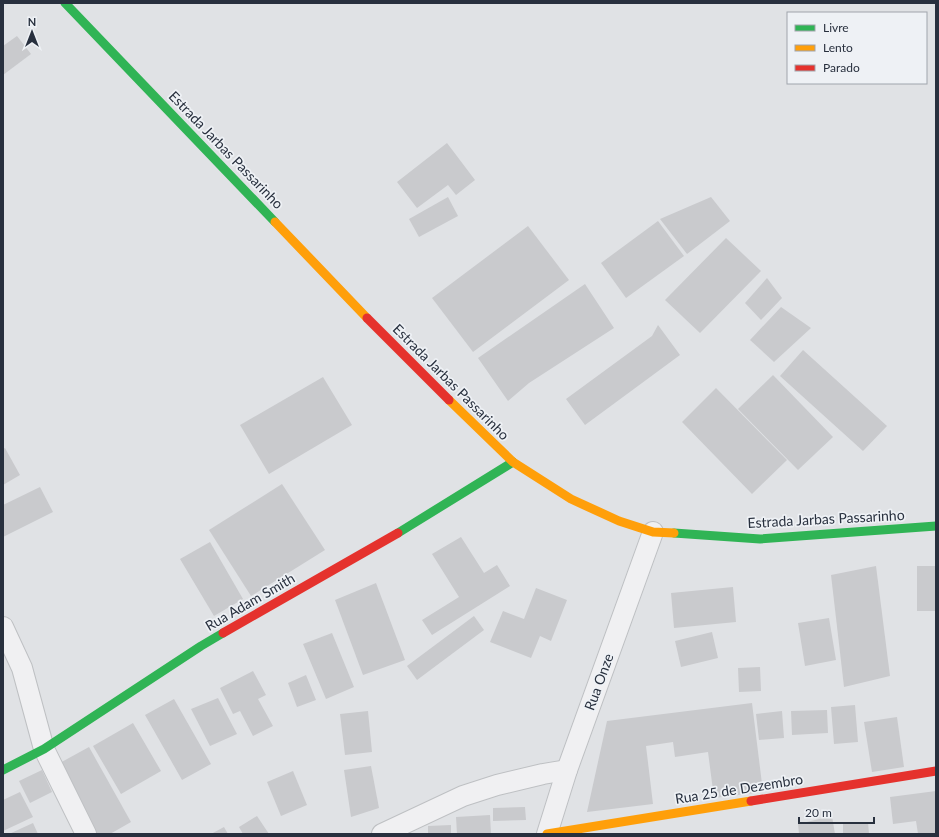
<svg xmlns="http://www.w3.org/2000/svg" width="939" height="837" viewBox="0 0 939 837" font-family="Lato,sans-serif">
	<style>
		.building { fill: #c9cacd }
		.lines { fill: none; stroke-linecap: round; stroke-linejoin: round }
		.street-casing { stroke: #bec0c3; stroke-width: 22 }
		.street { stroke: #f0f0f2; stroke-width: 20 }
		.fast { stroke: #30b455; stroke-width: 9 }
		.slow { stroke: #ff9f0a; stroke-width: 9 }
		.jam { stroke: #e5322d; stroke-width: 9 }
		.labels { text-anchor: middle; stroke-width: 3.5; stroke-linejoin: round; paint-order: stroke }
		.street-label { font-size: 14px; fill: #28303e; stroke: #eef1f5 }
	</style>
	<rect width="100%" height="100%" fill="#e0e2e5"/>
	<g class="building">
		<path d="M17,36L31,54L3,75V46Z"/>
		<path d="M447,143L475,180L456,195L448,185L417,208L397,182Z"/>
		<path d="M448,197L458,216L419,237L409,219Z"/>
		<path d="M711,197L730,221L687,254L660,219Z"/>
		<path d="M658,221L684,256L626,298L601,263Z"/>
		<path d="M528,226L569,280L473,352L432,298Z"/>
		<path d="M726,238L761,271L700,333L665,300Z"/>
		<path d="M767,278L782,298L761,320L745,303Z"/>
		<path d="M585,284L614,328L529,383L508,401L478,358Z"/>
		<path d="M781,307L811,328L774,362L750,340Z"/>
		<path d="M658,325L680,355L585,425L566,399L652,336Z"/>
		<path d="M803,350L887,426L863,451L780,376Z"/>
		<path d="M773,375L833,437L798,470L738,409Z"/>
		<path d="M323,377L352,425L269,474L240,425Z"/>
		<path d="M716,388L787,460L752,494L682,422Z"/>
		<path d="M5,448L20,475L3,485V449Z"/>
		<path d="M282,484L325,550L251,596L209,530Z"/>
		<path d="M40,487L53,512L3,537V505Z"/>
		<path d="M461,537L484,573L497,565L510,586L432,635L422,620L459,597L432,554Z"/>
		<path d="M210,542L243,599L214,616L180,559Z"/>
		<path d="M876,566L890,676L844,687L831,575Z"/>
		<rect x="917" y="566" width="19" height="45"/>
		<path d="M376,583L405,660L363,675L335,600Z"/>
		<path d="M733,587L736,622L674,628L671,593Z"/>
		<path d="M536,588L567,600L551,641L540,636L531,658L490,642L503,611L524,619Z"/>
		<path d="M474,616L484,630L417,680L407,666Z"/>
		<path d="M829,618L836,660L805,666L798,623Z"/>
		<path d="M712,632L718,658L681,667L675,641Z"/>
		<path d="M332,633L354,687L326,699L303,644Z"/>
		<path d="M760,667L761,691L739,692L738,668Z"/>
		<path d="M253,671L266,695L258,699L273,726L253,736L240,711L233,714L220,688Z"/>
		<path d="M306,675L316,700L297,707L288,683Z"/>
		<path d="M218,698L237,734L210,746L191,709Z"/>
		<path d="M174,699L211,764L182,780L145,715Z"/>
		<path d="M752,703L763,792L714,798L708,752L675,757L673,742L646,746L653,804L587,812L607,721Z"/>
		<path d="M855,705L858,742L834,744L831,707Z"/>
		<path d="M827,710L828,733L792,735L791,711Z"/>
		<path d="M368,711L372,752L345,755L340,714Z"/>
		<path d="M782,711L784,738L759,740L756,714Z"/>
		<path d="M897,717L904,767L872,772L864,722Z"/>
		<path d="M133,723L161,771L121,794L93,746Z"/>
		<path d="M89,747L131,822L110,834H97L58,764Z"/>
		<path d="M371,766L379,808L351,817L344,770Z"/>
		<path d="M42,770L52,792L30,803L19,781Z"/>
		<path d="M293,771L307,805L281,816L267,782Z"/>
		<path d="M936,791V834H918L916,821L893,824L890,797Z"/>
		<path d="M20,792L33,817L3,831V800Z"/>
		<path d="M525,807L526,820L493,821V808Z"/>
		<path d="M490,815L491,834H457L456,817Z"/>
		<path d="M257,816L269,834H243L239,827Z"/>
		<path d="M832,816L835,834H799L798,824Z"/>
		<path d="M868,822L869,834H843V823Z"/>
		<path d="M33,823L38,834H9Z"/>
		<path d="M451,825V834H428V826Z"/>
		<path d="M224,827L228,834H211Z"/>
	</g>
	<g class="lines">
		<defs>
			<g id="street">
				<path d="M3,627L22,668L44,749L86,834"/>
				<path d="M382,834L463,796L497,785L543,774L567,770"/>
				<path d="M547,834L567,770L653,532"/>
			</g>
		</defs>
		<use href="#street" class="street-casing"/>
		<use href="#street" class="street"/>
		<g class="fast">
			<path d="M65,3L275,222"/>
			<path d="M398,533L513,462"/>
			<path d="M674,533L760,539L936,526"/>
			<path d="M3,770L44,749L201,646L223,633"/>
		</g>
		<g class="slow">
			<path d="M275,222L367,318"/>
			<path d="M449,400L513,462L571,499L619,521L653,532L674,533"/>
			<path d="M547,834L751,801"/>
		</g>
		<g class="jam">
			<path d="M367,318L449,400"/>
			<path d="M223,633L398,533"/>
			<path d="M751,801L936,771"/>
		</g>
	</g>
	<g class="labels">
		<g class="street-label">
			<text transform="translate(226 150) rotate(46)" y="5">Estrada Jarbas Passarinho</text>
			<text transform="translate(451 382) rotate(45)" y="5">Estrada Jarbas Passarinho</text>
			<text transform="translate(826 519) rotate(-3)" y="5">Estrada Jarbas Passarinho</text>
			<text transform="translate(250 602) rotate(-30)" y="5">Rua Adam Smith</text>
			<text transform="translate(599 682) rotate(-70)" y="5">Rua Onze</text>
			<text transform="translate(739 789) rotate(-9)" y="5">Rua 25 de Dezembro</text>
		</g>
	</g>
	<rect width="939" height="837" fill="none" stroke="#28303e" stroke-width="8"/>
	<rect x="787" y="12" width="140" height="72" fill="#eef1f5" stroke="#9fa4ac"/>
	<rect x="795" y="25" width="20" height="6" fill="#30b455" stroke="#9fa4ac"/>
	<text x="823" y="32" font-size="12" fill="#28303e">Livre</text>
	<rect x="795" y="45" width="20" height="6" fill="#ff9f0a" stroke="#9fa4ac"/>
	<text x="823" y="52" font-size="12" fill="#28303e">Lento</text>
	<rect x="795" y="65" width="20" height="6" fill="#e5322d" stroke="#9fa4ac"/>
	<text x="823" y="72" font-size="12" fill="#28303e">Parado</text>
	<g transform="translate(32 32)" stroke="#eef1f5" stroke-width="3" paint-order="stroke">
	<path d="M0-3L7 15L0 10L-7 15Z" fill="#28303e"/>
	<text y="-6" font-size="11" font-weight="bold" text-anchor="middle" fill="#28303e">N</text>
	</g>
	<path d="M799 817v6h75v-6" fill="none" stroke="#28303e" stroke-width="2"/>
	<text x="805" y="817" font-size="12" fill="#28303e" stroke="#eef1f5" stroke-width="3" paint-order="stroke">20 m</text>
</svg>
